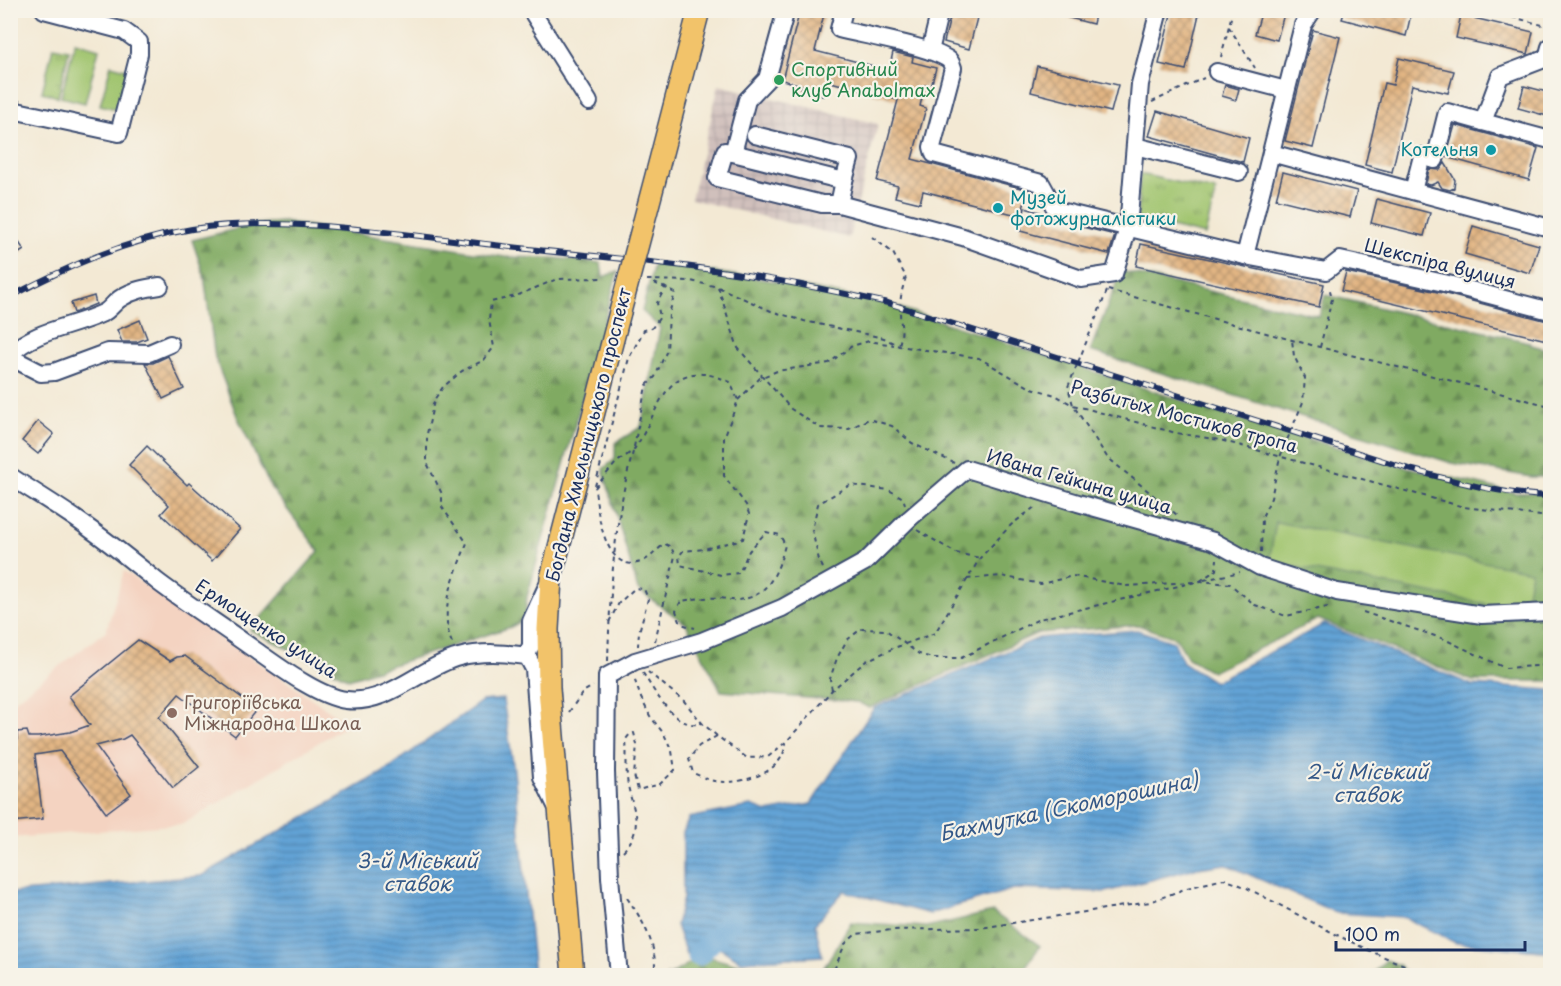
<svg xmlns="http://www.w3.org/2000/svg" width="1561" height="986" viewBox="0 0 1561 986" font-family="'Playpen Sans',sans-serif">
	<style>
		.built { fill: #f4d3c1 }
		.industrial { fill: url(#industrial-grid) }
		.grass { fill: url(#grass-tufts); stroke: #5e7a66; stroke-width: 1.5 }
		.forest { fill: url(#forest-firs); stroke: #4e6c60; stroke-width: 1.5 }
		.pitch { fill: #a1c56f; stroke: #5e7a66; stroke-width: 1.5 }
		.water { fill: url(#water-rules); stroke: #3e699a; stroke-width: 1.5 }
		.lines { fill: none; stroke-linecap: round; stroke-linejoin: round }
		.river { stroke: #62a3d5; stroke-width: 22 }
		.building { fill: url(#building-cross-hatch) }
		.minor-casing { stroke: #3b4b70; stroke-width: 20 }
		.major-casing { stroke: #3b4b70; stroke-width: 24 }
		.path { stroke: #3b4b70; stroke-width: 2; stroke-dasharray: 4.5 4.5; stroke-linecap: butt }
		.minor { stroke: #fff; stroke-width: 16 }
		.major { stroke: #f2c36a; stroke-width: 21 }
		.rail-casing { stroke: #1b2f5e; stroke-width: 6 }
		.rail { stroke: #f7f3e8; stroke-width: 4; stroke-dasharray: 11; stroke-linecap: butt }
		.major-bridge-casing { stroke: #3b4b70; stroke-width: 24; stroke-linecap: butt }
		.major-bridge { stroke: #f2c36a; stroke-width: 21 }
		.leisure-dot { fill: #2e9e5b; stroke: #f7f3e8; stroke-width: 2 }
		.culture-dot { fill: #0f9aa8; stroke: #f7f3e8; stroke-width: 2 }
		.education-dot { fill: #8d6e63; stroke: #f7f3e8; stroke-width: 2 }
		.labels { text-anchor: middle; stroke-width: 4.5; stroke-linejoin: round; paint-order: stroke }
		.leisure-label { font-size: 18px; fill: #27864d; stroke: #f7f3e8; text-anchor: start }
		.culture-label { font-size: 18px; fill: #0d838f; stroke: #f7f3e8; text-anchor: end }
		.street-label { font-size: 18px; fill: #1b2f5e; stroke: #f7f3e8 }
		.education-label { font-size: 18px; fill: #785e54; stroke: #f7f3e8; text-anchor: start }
		.water-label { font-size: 20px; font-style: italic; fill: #345888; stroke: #f7f3e8 }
	</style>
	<defs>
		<pattern id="industrial-grid" width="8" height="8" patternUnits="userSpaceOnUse" patternTransform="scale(1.5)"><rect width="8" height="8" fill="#d0c0bc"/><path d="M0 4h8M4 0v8" fill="none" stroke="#b2a5a4"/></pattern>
		<pattern id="grass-tufts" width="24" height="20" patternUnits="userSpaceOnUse" patternTransform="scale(1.5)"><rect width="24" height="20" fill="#a1c56f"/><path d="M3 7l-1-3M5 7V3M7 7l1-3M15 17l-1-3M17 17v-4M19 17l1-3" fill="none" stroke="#82a05e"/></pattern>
		<pattern id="forest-firs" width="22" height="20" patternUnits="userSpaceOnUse" patternTransform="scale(1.5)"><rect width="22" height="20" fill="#80aa62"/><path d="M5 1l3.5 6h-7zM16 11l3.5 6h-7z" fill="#688b54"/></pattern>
		<pattern id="water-rules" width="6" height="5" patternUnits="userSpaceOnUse" patternTransform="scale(1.5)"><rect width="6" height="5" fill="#62a3d5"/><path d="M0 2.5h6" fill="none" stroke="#5085b0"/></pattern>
		<pattern id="building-cross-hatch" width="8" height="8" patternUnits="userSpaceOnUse" patternTransform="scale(1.5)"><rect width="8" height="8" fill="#e2b583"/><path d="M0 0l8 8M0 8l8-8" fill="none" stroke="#b6946e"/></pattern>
	</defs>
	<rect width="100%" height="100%" fill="#f7f3e8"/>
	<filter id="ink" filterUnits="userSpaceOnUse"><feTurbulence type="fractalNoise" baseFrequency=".0167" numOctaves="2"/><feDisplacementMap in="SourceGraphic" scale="12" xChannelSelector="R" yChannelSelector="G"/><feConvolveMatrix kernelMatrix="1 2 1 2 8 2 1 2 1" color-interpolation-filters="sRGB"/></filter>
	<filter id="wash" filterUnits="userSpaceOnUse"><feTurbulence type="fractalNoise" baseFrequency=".008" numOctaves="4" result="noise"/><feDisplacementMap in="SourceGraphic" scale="24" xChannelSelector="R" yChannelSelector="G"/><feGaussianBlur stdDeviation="1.35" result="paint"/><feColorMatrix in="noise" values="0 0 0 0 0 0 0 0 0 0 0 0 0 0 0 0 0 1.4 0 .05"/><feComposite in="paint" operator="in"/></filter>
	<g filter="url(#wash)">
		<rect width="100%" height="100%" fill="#f3e9d4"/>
		<path class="built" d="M124,571L349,724L183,824L11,838V703L106,631Z"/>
		<path class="industrial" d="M719,85L878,124L849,238L691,199Z"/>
		<g class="grass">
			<path d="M53,47L69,50L58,97L42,92Z"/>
			<path d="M1140,174L1216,191L1205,235L1137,219Z"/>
		</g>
		<g class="forest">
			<path d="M284,222L505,257L554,258L601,263L603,277L618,271L527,597L525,619L511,627L349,679L250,630L319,551L271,488L237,416L215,358L204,275L192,240L256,224Z"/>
			<path d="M654,263L768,280L888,304L1223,414L1398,465L1516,493L1550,492V681H1473L1318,619L1212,672L1188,658L1176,638L1138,625L1038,633L869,708L858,702L721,691L686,624L638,590L603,469L615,459V443L641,427L660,328L642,311Z"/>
			<path d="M1121,271L1319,316L1325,295L1529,342L1532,345L1550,350V477H1531L1452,463L1090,351Z"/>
			<path d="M993,912L1040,946L1020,975H666H670L703,955L731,963L822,971L851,922L926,927Z"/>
			<path d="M1386,960L1400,965L1406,975H1371Z"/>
		</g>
		<g class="pitch">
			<path d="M75,42L99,49L85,103L61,97Z"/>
			<path d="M111,65L130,70L120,110L100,105Z"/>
			<path d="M1276,522L1531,571L1524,611L1269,562Z"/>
		</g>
		<g class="water">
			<path d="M1324,624L1472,685L1550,690V952L1456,943L1404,917L1337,913L1225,864L1192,869L1106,892L1014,889L930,914L844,891L815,924L822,956L741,961L705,939L686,954L676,925L683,898V833L689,818L751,806L767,812L811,804L874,708L1039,638L1137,630L1174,642L1183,662L1214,682Z"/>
			<path d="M503,699L514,771L534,975H11V893L201,876L382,773L482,701Z"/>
		</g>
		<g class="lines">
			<path class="river" d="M698,955L731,921"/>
		</g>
		<g id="blocks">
			<g class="building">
				<path d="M800,10H825L815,51L889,70L893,52L913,57L912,62L936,68L931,87L925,85L920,106L926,108L912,159L1028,190L1021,216L923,191L920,203L895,197L898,186L877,181L898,100L827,81L823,96L801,91L802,85L782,80Z"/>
				<path d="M952,10H979L969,49L944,42Z"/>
				<path d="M1055,10H1096L1093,24L1054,14Z"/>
				<path d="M1172,10H1200L1186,70L1159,64Z"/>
				<path d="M1262,10H1285L1277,40L1255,34Z"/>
				<path d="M1345,10H1396L1411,14L1406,36L1342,19Z"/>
				<path d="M1461,15L1533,32L1528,54L1456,38Z"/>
				<path d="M1313,30L1340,37L1313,148L1285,141Z"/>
				<path d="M1399,58L1454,71L1448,93L1412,85L1392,172L1365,165L1384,83L1393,85Z"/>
				<path d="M1037,66L1118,85L1111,112L1031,92Z"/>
				<path d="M1225,85L1239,89L1236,100L1222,96Z"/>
				<path d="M1524,86L1551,93V117L1518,108Z"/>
				<path d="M1157,111L1249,138L1243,162L1149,136Z"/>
				<path d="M1455,125L1538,148L1529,180L1446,157Z"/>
				<path d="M1445,163L1455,180L1454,188L1450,190L1442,188L1438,182L1431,185L1426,184L1429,169L1440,170Z"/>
				<path d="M1283,172L1357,191L1350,217L1276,199Z"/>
				<path d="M1377,199L1430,213L1424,236L1371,223Z"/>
				<path d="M1025,208L1046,214L1054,220L1115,235L1109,254L1020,231Z"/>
				<path d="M1473,226L1539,245L1530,273L1465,254Z"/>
				<path d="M10,229L24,250L10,259Z"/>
				<path d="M1141,244L1324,284L1319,307L1136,266Z"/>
				<path d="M1346,272L1442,293L1551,322V341L1341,291Z"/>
				<path d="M94,296L96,304L74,313L71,303Z"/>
				<path d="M140,320L147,338L137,342H122L117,330Z"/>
				<path d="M168,356L184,389L163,399L145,363H153Z"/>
				<path d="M38,421L54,434L38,454L22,441Z"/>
				<path d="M147,446L187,485L189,483L240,529L212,561L161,514L169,505L129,465Z"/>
				<path d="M138,640L170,661L177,657L185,656L257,709L235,736L179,694L159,717L199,767L173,788L130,735L123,739L96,746L131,794L106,813L60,751L35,755L43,819L10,822V741L17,740V732L27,731L29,737H38L70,732L90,725L69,696Z"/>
			</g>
		</g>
	</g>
	<g filter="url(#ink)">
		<use href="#blocks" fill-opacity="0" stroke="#3b4b70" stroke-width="1.5"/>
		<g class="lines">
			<defs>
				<g id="minor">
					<path d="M531,10L589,102"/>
					<path d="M844,10L839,29C862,35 933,47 949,60C951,62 952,65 953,68L932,147L934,154L1041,183L1056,210L1245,256L1326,271L1340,260L1444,283L1550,311"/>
					<path d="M1550,47L1547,58L1500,76L1483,122L1550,140"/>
					<path d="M930,51L940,10"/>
					<path d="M1217,72L1286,90"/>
					<path d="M10,105L17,111L119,133L139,54V42L124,31L44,10"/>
					<path d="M755,135L850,159L844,181"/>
					<path d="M1135,146L1239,172"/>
					<path d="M733,153L747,100L767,79L786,10"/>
					<path d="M1271,153L1550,228"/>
					<path d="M1413,191L1422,156L1435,160L1447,112L1483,122"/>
					<path d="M839,204L844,181L725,151L717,178L822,204H839L963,237L1081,279L1114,274L1128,228L1140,84L1159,10"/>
					<path d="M1245,256L1303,25L1313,10"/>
					<path d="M10,354C37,329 71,328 103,313C110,310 114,302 121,298C133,290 146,288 160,286"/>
					<path d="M10,357L41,373L54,372L108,352L149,353L170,344"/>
					<path d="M10,476C37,494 65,510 90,529C114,546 136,564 158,582C190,606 223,627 255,650C278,666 319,697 346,700C389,705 421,667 459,657C482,651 505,653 527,656"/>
					<path d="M527,656L534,669L542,777L556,806"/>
					<path d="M527,656L531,645V621L548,584"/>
					<path d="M619,976L610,877L606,772L607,676L635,661L702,641L782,608L865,562L909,519L967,469L1078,503L1213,541L1260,567L1337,592L1482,615L1550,612"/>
				</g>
				<g id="major">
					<path d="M657,172L699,10"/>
					<path d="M573,976L549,688L548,629L551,578L620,312"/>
				</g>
			</defs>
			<use href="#minor" class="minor-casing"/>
			<use href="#major" class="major-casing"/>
			<g class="path">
				<path d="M1486,10L1550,27"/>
				<path d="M1229,27L1255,68"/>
				<path d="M1221,57L1233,10"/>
				<path d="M1152,102L1204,78"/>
				<path d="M872,237L893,253L906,277C902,288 900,299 900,311C900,327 904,327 899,345"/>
				<path d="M647,280L691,281L718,287L771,311L804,321L884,338L899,346L979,358L1029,387L1055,395L1073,405L1176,433L1220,440L1464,507L1550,517"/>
				<path d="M718,287L738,348L791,409L820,428L849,429L869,419L892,426L912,443L954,463"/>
				<path d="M1108,290L1292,340L1550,406"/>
				<path d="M1107,291L1068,387L1073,405L1107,457L1177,515"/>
				<path d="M1320,347L1332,299L1329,286"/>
				<path d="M738,400L760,378L777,371L829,363L852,346L869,341L894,345"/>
				<path d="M634,447L646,386L655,377L667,350L669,314L675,293L664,287"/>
				<path d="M595,486L629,358L644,330L652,328L660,317L657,303L665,288L650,281"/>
				<path d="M917,530L956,553L980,558"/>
				<path d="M1261,552L1262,517L1271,498L1280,457L1303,402L1305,378L1294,356L1292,340"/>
				<path d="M823,568L819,560L812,530L818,504L850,485L889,490L903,498L905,504"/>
				<path d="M967,579L1001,576L1041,584L1073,576L1126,586L1193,582"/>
				<path d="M1204,580L1240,572"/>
				<path d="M1200,581L1216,570L1217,559"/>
				<path d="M1363,612L1444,639L1505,668L1550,665"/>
				<path d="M609,622L619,603L635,588L644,589L648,599L639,632L638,646"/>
				<path d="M655,641L675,556L671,547L665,544C657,549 652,557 643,561C605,578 597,511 595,488C602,479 609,471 616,463C622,458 630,454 635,448C661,410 665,352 730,382L738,400L724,438V476L746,505L749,514L743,539L704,549L683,551L679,556L680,565L721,575L739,573L749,551L766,532L780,535L785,545C778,572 768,598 737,600C731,601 725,598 719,598C706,597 693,599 681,601L676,611L681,624L695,628"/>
				<path d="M452,643C438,610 455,574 467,543L442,507V494L427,463V434L434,400L443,387L462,371L484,360L494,347L489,320L491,302L516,296L557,279L603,278"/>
				<path d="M608,661C610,592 614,519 633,452"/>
				<path d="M648,672L684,701L702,723L717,736L747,758L768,757L787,741L832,690L866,661L894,648L935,633L980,558L1011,525L1036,506"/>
				<path d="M643,673C654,691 677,732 702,723"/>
				<path d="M832,690L830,679L837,658L847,640L861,629L886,630L919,654L932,658H961L1039,619L1200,581L1230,584L1255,605L1286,616L1332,606"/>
				<path d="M569,712L583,692L593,686"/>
				<path d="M717,736L699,746L689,759L693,773C698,775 704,778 710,780C731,786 771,778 782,756C784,753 785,747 786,743"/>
				<path d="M623,851C648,825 629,806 627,777C626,765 627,752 626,739L630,734L634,733L637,745L634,775L638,790L660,784L675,770L672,751L664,734L650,716L641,698L634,678"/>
				<path d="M627,898C643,920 659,948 654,976"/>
				<path d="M724,976L738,973L744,976"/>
				<path d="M828,976L834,970L845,944L856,934L893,930L980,928L1150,902L1187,888L1224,879L1245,887C1308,919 1369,956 1437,976"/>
			</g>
			<use href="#minor" class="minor"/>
			<use href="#major" class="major"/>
			<defs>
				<path id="rail" d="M10,297C68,266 127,240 192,229C288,215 398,234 494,245C565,254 636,259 706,269C767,277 828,290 888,303L1409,469C1455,481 1503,495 1550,496"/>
			</defs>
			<use href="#rail" class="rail-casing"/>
			<use href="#rail" class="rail"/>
			<defs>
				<path id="major-bridge" d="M620,312L657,172"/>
			</defs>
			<use href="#major-bridge" class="major-bridge-casing"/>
			<use href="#major-bridge" class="major-bridge"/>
		</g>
	</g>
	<circle class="leisure-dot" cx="779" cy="80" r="6"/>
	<g class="culture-dot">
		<circle cx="1491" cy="150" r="6"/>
		<circle cx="998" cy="208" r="6"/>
	</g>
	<circle class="education-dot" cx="172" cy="713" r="6"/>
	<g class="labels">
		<g class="leisure-label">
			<text x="791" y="76">Спортивний<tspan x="791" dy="21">клуб Anabolmax</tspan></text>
		</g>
		<g class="culture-label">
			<text x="1479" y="156">Котельня</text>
			<text x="1010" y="204" text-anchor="start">Музей<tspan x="1010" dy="21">фотожурналістики</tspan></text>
		</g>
		<g class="street-label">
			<text transform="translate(1440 264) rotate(14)" y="6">Шекспіра вулиця</text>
			<text transform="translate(1184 417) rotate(15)" y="6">Разбитых Мостиков тропа</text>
			<text transform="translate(589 435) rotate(-76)" y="6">Богдана Хмельницького проспект</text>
			<text transform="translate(1079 482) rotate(16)" y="6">Ивана Гейкина улица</text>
			<text transform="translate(266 629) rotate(33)" y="6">Ермощенко улица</text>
		</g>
		<g class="education-label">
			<text x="184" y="709">Григоріївська<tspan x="184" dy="21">Міжнародна Школа</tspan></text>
		</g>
		<g class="water-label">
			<text x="1367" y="779">2-й Міський<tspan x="1367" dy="23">ставок</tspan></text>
			<text transform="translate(1069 807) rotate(-12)" y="7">Бахмутка (Скоморошина)</text>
			<text x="417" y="868">3-й Міський<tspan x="417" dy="23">ставок</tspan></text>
		</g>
	</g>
	<rect width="1561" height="986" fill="none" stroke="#f7f3e8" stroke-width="36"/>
	<path d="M1336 941v9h189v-9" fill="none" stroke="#1b2f5e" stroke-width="3"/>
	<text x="1345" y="941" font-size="18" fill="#1b2f5e" stroke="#f7f3e8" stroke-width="4.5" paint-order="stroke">100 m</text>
</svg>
